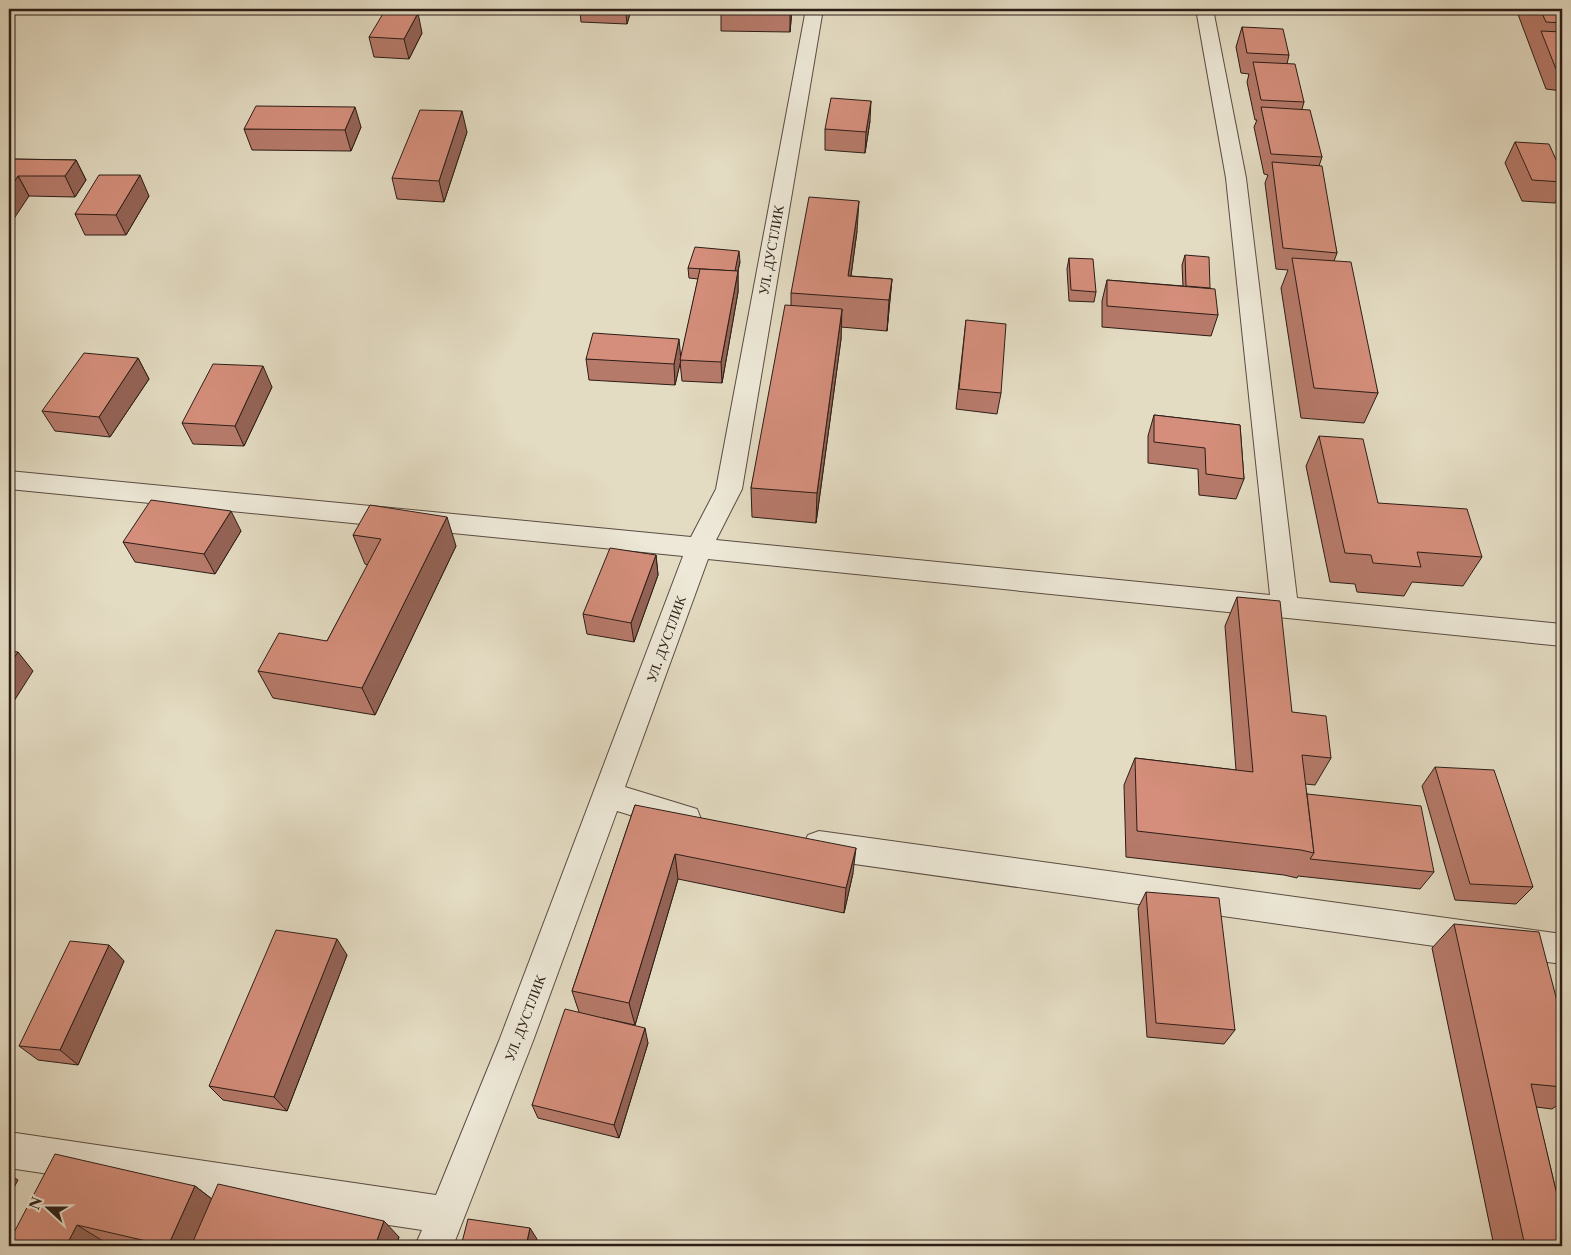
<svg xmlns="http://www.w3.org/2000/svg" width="1571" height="1255" viewBox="0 0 1571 1255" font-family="'Libre Caslon Text',serif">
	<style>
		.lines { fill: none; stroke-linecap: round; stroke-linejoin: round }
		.minor-casing { stroke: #5a4c41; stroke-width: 2 }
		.minor { fill: #ede8d7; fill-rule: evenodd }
		.wall { fill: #b67a6a; stroke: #2c1d16 }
		.shaded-wall { fill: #946356; stroke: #2c1d16 }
		.building { fill: #d48e7b; stroke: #2c1d16 }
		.labels { text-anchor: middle; stroke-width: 5; stroke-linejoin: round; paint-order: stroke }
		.street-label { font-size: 14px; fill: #2c1d16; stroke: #ede8d7 }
	</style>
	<rect width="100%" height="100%" fill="#e3dbc2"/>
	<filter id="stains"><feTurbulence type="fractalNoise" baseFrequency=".004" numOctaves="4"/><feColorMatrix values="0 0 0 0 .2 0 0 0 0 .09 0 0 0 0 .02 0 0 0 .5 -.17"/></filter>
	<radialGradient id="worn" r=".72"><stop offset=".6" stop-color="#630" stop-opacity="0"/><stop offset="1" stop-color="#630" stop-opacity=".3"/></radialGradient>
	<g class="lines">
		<defs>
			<g id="minor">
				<path d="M806,9H823L742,489L716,540L1270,595L1226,178L1196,9H1213L1246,178L1297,598L1562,624V646L708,559L625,787L697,809L701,819L697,829L686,832L617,811L533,1041L453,1246H415L422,1230L9,1168V1132L436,1195L499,1041L683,556L9,489V471L691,537L716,489Z"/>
				<path d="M819,831L1562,934V964L819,859L808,855L803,845L808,835Z"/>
			</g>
		</defs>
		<use href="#minor" class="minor-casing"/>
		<use href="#minor" class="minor"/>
	</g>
	<g class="wall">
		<path d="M721,9H792L790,32L721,31Z"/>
		<path d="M1516,9H1562V91L1546,89Z"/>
		<path d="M631,10L627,24L581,22L580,12Z"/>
		<path d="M1242,27L1289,55L1287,64L1304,102L1302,109L1322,157L1319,166L1337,253L1334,261L1378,393L1364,423L1301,418L1281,288L1288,270L1276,269L1265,183L1268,175L1264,174L1254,127L1257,120H1255L1247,82L1249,74L1241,73L1236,47Z"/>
		<path d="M422,33L409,59L374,57L369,37Z"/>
		<path d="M870,121L865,153L825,150V129Z"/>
		<path d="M361,127L351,151L252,150L244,129Z"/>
		<path d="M467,132L444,202L397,199L392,178Z"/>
		<path d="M1515,142L1562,173V189L1555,203L1522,201L1505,163Z"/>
		<path d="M9,159L76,160L86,180L75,197L29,196Z"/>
		<path d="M149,196L126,235H85L75,214Z"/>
		<path d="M857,231L851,276L892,279L887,331L841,327V339L816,523L752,517L751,488L791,305V293Z"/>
		<path d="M1185,255L1210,288L1218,315L1211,336L1102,327V301L1107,280L1183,286L1182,265Z"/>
		<path d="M1069,258L1096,292L1094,302L1069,301L1067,269Z"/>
		<path d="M740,262L738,271V292L722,383L682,381L680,362L675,385L589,380L586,359L681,358L698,279L689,278L688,268Z"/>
		<path d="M966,320L1001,393L997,414L956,409Z"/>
		<path d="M138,358L149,379L110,437L55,431L42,411Z"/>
		<path d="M272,387L244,446L193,444L182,423Z"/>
		<path d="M1154,415L1240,425L1244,479L1236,499L1199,495L1198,469L1148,463V436Z"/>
		<path d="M1319,436L1378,503L1482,557L1463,586L1412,582L1404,596L1357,592L1355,584L1330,582L1306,466Z"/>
		<path d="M241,531L215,574L135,562L123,542Z"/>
		<path d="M353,535L456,546L375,715L273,698L258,671L327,641L368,565L365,564Z"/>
		<path d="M656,555L658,575L634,642L587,634L583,614Z"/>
		<path d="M1237,597L1292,712L1331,758L1315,785L1305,784L1307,794L1434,872L1420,889L1298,876L1297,878L1284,875L1126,857L1124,785L1135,758L1236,770L1225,626Z"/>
		<path d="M1435,767L1533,887L1516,904L1455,900L1422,786Z"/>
		<path d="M1562,785V808L1557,791Z"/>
		<path d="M635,805L853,873L844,913L678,879L635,1025L603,1018L648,1043L619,1138L538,1118L532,1105L579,1012L572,991Z"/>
		<path d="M1146,892L1235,1030L1224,1044L1147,1037L1138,908Z"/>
		<path d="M1454,924L1562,1020V1102L1552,1109L1536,1107L1557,1195L1562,1246H1494L1432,948Z"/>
		<path d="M109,945L124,961L78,1065L38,1060L19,1046Z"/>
		<path d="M347,955L287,1111L223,1100L209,1086Z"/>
		<path d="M195,1186L212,1199L399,1237L396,1246H128L103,1241L9,1246Z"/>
	</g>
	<g class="shaded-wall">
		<path d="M628,9H631V10L627,24L626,14Z"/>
		<path d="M790,9H792L790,32Z"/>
		<path d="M418,13L422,33L409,59L404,39Z"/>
		<path d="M871,101L870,121L865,153L866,132Z"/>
		<path d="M355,107L361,127L351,151L345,130Z"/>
		<path d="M462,111L467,132L444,202L439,181Z"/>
		<path d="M76,160L86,180L75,197L65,176Z"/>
		<path d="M140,175L149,196L126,235L116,215Z"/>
		<path d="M18,176L29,196L9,226V189Z"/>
		<path d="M859,201L857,231L848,297V276Z"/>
		<path d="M739,251L740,262L735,282L734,272Z"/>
		<path d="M738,271V292L722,383L721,362Z"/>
		<path d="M892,279L889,309L887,331L889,300Z"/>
		<path d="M842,309L841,339L816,523L817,493Z"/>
		<path d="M679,339L681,360L675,385L674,364Z"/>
		<path d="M138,358L149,379L110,437L99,417Z"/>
		<path d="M263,366L272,387L244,446L235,426Z"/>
		<path d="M231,511L241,531L215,574L204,554Z"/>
		<path d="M447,517L456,546L375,715L362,688Z"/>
		<path d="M656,555L658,575L634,642L631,623Z"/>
		<path d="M18,652L33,671L9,709V665Z"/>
		<path d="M856,848L853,873L844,913L846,888Z"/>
		<path d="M675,854L678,879L635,1025L629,1003Z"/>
		<path d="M337,939L347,955L287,1111L274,1097Z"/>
		<path d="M109,945L124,961L78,1065L60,1050Z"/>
		<path d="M645,1028L648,1043L619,1138L614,1125Z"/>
		<path d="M9,1174L18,1180L9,1197Z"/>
		<path d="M195,1186L217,1203L198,1246H168Z"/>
		<path d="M384,1221L399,1237L396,1246H375Z"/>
		<path d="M77,1225L103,1241L101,1246H66Z"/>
		<path d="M530,1228L537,1239L535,1246H526Z"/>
	</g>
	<g class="building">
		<path d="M581,9H628L626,14L580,12Z"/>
		<path d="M721,9H790V12L720,11Z"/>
		<path d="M1540,9H1562V23L1546,22Z"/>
		<path d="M384,12L418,13L404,39L369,37Z"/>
		<path d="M1242,27L1283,29L1289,55L1247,53Z"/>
		<path d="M1541,31L1562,32V70L1556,69Z"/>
		<path d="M1253,62L1295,64L1304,102L1261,100Z"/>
		<path d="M831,98L871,101L866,132L825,129Z"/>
		<path d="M256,106L355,107L345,130L244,129Z"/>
		<path d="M1261,107L1310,110L1322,157L1271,154Z"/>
		<path d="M420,110L462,111L439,181L392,178Z"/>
		<path d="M1515,142L1549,144L1562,173V182L1532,180Z"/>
		<path d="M9,159L76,160L65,176H18L9,189Z"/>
		<path d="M1272,162L1322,166L1337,253L1283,248Z"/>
		<path d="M99,175H140L116,215L75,214Z"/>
		<path d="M809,197L859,201L848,276L892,279L889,300L791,293Z"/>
		<path d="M695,247L739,251L735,271L688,268Z"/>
		<path d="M1185,255L1209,257L1210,288L1186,286Z"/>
		<path d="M1069,258L1093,259L1096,292L1071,290Z"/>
		<path d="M1292,258L1351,262L1378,393L1314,388Z"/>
		<path d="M700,269L738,271L721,362L680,360Z"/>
		<path d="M1107,280L1215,289L1218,315L1107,306Z"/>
		<path d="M785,305L842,309L817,493L751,488Z"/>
		<path d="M966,320L1006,324L1001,393L959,389Z"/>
		<path d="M593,333L679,339L674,364L586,359Z"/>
		<path d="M84,353L138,358L99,417L42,411Z"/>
		<path d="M213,364L263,366L235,426L182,423Z"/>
		<path d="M1154,415L1240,425L1244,479L1206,474L1205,448L1154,442Z"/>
		<path d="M1319,436L1363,439L1378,503L1467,509L1482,557L1417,552L1421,567L1373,563L1371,555L1345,553Z"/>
		<path d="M151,500L231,511L204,554L123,542Z"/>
		<path d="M370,505L447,517L362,688L258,671L279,633L327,641L381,539L353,535Z"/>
		<path d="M610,548L656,555L631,623L583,614Z"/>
		<path d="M1237,597L1280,601L1292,712L1326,716L1331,758L1302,755L1314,853L1301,850L1137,831L1135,758L1253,772Z"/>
		<path d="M9,651L18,652L9,665Z"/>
		<path d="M1435,767L1494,770L1533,887L1470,884Z"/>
		<path d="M1307,794L1421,806L1434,872L1310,859L1314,853Z"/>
		<path d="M635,805L856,848L846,888L675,854L629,1003L572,991Z"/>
		<path d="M1146,892L1219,898L1235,1030L1156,1023Z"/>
		<path d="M1454,924L1539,932L1562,1020V1087L1531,1084L1557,1195H1562V1246H1525Z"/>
		<path d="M276,930L337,939L274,1097L209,1086Z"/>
		<path d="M70,941L109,945L60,1050L19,1046Z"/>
		<path d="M565,1009L645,1028L614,1125L532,1105Z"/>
		<path d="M55,1154L195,1186L168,1246L77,1225L66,1246H9V1242Z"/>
		<path d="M218,1184L384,1221L375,1246H191Z"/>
		<path d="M468,1219L530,1228L526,1246H461Z"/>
	</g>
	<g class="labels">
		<g class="street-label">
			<text transform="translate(771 250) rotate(-80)" y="5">УЛ. ДУСТЛИК</text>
			<text transform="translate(666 639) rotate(-70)" y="5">УЛ. ДУСТЛИК</text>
			<text transform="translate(525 1018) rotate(-69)" y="5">УЛ. ДУСТЛИК</text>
		</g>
	</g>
	<rect width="1571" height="1255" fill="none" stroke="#e3dbc2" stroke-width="30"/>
	<rect x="10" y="10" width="1551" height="1235" fill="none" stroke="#2c1d16" stroke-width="2.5"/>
	<rect x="15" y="15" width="1541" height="1225" fill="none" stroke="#2c1d16"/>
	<g transform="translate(48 1208) rotate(291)" stroke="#ede8d7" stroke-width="4" paint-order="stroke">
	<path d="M0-4L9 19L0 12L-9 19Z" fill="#2c1d16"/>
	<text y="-8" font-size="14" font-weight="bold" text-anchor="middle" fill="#2c1d16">N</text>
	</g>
	<rect width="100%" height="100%" filter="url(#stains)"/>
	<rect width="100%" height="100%" fill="url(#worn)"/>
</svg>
